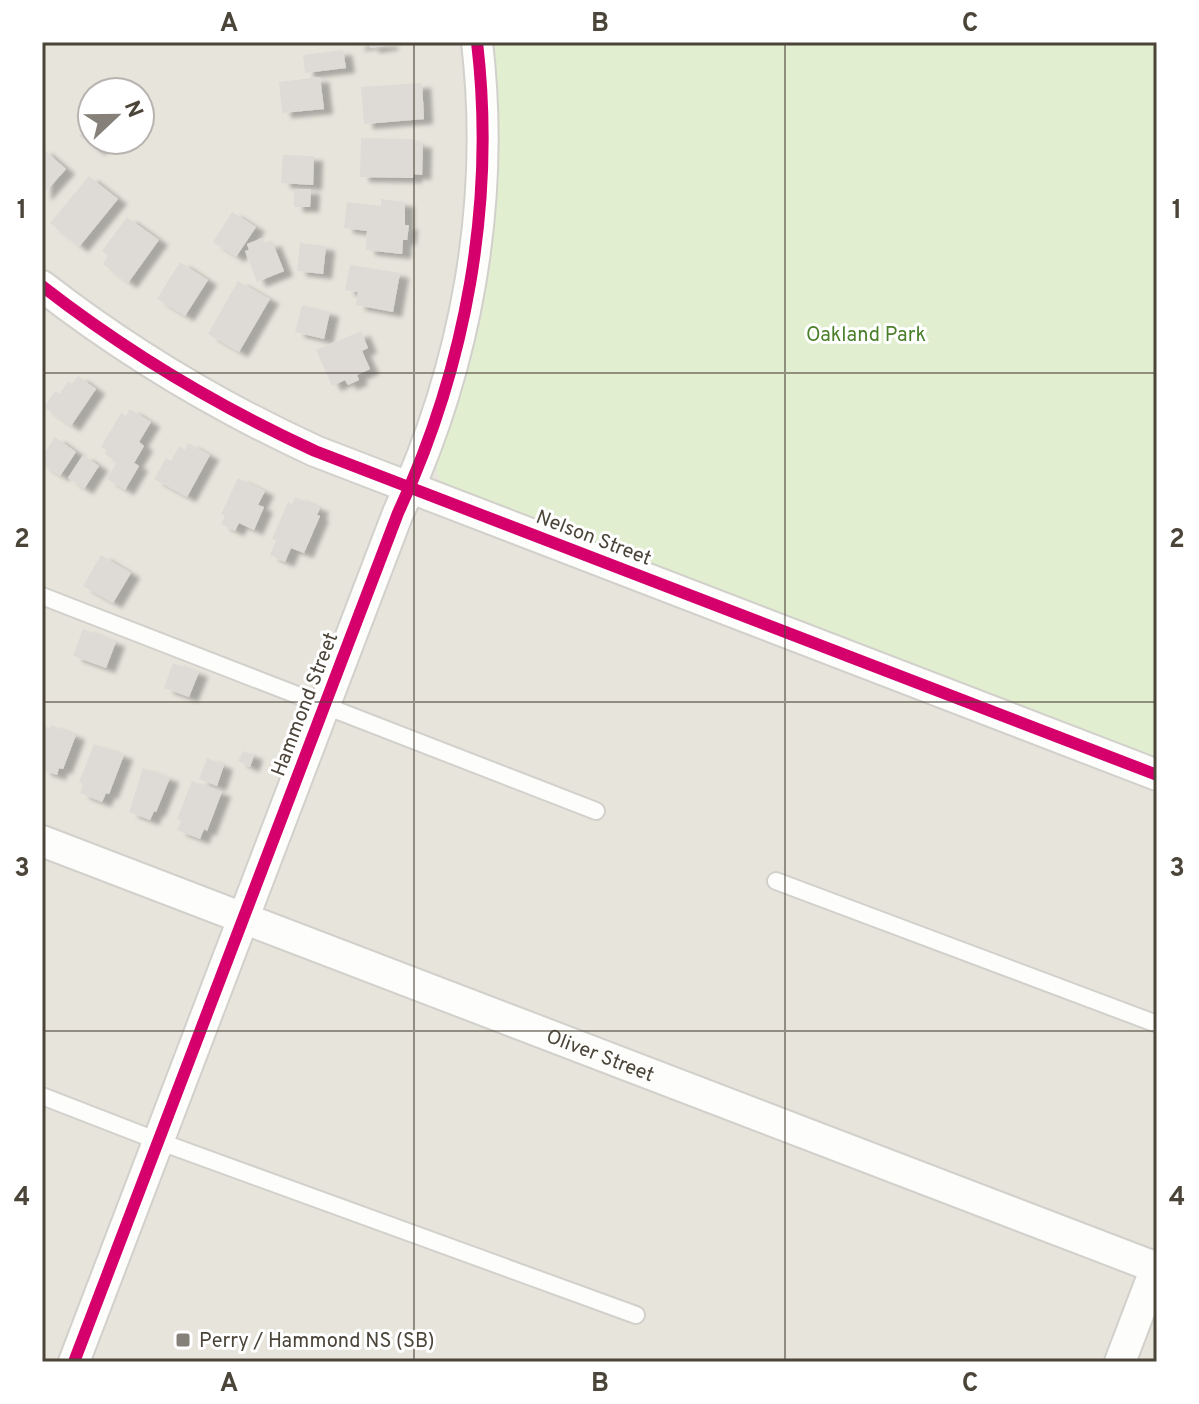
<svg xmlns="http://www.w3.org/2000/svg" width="1199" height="1404" viewBox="0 0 1199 1404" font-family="Overpass,sans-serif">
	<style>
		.residential { fill: #e7e4dc; fill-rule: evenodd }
		.green { fill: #e1eecf }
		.building { fill: #dedbd6; filter: url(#shadow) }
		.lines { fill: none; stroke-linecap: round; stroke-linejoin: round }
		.lane-casing { stroke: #d2d0cb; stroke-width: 20 }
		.street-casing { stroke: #d2d0cb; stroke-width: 34 }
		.lane { stroke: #fdfdfc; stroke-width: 16 }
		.street { stroke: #fdfdfc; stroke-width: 30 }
		.cycleway-casing { stroke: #fff; stroke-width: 17 }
		.cycleway { stroke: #d6006c; stroke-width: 12 }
		.grid { fill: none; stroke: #4b4439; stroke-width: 2; stroke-opacity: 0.55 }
		.poi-dot { fill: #868178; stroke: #fff; stroke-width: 3 }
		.labels { text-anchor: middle; stroke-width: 6; stroke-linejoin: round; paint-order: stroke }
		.park-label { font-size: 20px; fill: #4a7f2a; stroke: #fff }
		.street-label { font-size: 20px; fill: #4b4439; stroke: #fff }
		.poi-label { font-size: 20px; fill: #4b4439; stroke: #fff; text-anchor: start }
		.neatline { fill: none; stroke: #4b4439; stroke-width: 3 }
		.grid-label { font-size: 26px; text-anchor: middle; font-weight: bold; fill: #4b4439 }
	</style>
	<defs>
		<filter id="shadow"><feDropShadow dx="9" dy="5" stdDeviation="2" flood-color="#0004"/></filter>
	</defs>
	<rect width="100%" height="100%" fill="#f4f2ee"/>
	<path class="residential" d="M42,42H1157V1362H42ZM92,92H140V140H92Z"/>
	<path class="green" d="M493,42H1157V759L444,485C440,480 437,475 437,468C438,454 448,436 453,422C458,407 462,391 467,375C499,267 503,154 493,42Z"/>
	<g class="building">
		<path d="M356,42H389L390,45L370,48V44L356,46Z"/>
		<path d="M343,50L346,68L305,73L303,55Z"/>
		<path d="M320,77L324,109L282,113L279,82Z"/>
		<path d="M422,83L424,119L364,124L361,87Z"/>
		<path d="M92,121V140H105L96,150L79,136Z"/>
		<path d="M361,138L414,139L413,142L423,143L422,175L414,174L413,178L360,177Z"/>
		<path d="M42,148L66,169L42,196Z"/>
		<path d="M283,155L314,156L313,185L281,183Z"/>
		<path d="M89,176L118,199L79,247L50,223Z"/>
		<path d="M294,189H311L310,207H294Z"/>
		<path d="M381,199L405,202V225H409L407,240H403L402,254L366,250L367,231L344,228L347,202L381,206Z"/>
		<path d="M232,212L256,227L236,257L213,242Z"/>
		<path d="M127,217L159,240L128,283L103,264L108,256L102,251Z"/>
		<path d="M262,238L265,244L272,241L284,271L257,282L245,251L249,250L247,244Z"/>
		<path d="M300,243L326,246L323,274L297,271Z"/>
		<path d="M180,262L208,280L185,316L157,299Z"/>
		<path d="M350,265L400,273L393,312L356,305L358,292L345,290Z"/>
		<path d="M238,281L270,299L239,352L208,334Z"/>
		<path d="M302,305L330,312L324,339L295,332Z"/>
		<path d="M361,331L368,348L362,351L370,369L357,375L359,380L348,385L345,380L332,386L316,350Z"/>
		<path d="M78,376L96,389L71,426L44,407L55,391L60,394L68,381L72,384Z"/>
		<path d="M130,409L151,422L139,442L144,446L134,463L139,466L125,490L107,479L117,462L105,454L107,450L101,447L121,413L126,416Z"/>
		<path d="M55,437L76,452L60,476L42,464V457Z"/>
		<path d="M188,443L210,455L187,497L154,479L166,458L171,461L179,446L185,450Z"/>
		<path d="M83,455L99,466L84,489L68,478Z"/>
		<path d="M238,478L265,491L258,505L264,507L254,530L239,523L235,531L221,524L225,516L221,514Z"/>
		<path d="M295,497L320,508L317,515L320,516L304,553L291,548L285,562L270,555L276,540L272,539L288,502L292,504Z"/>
		<path d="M101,555L131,573L113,603L83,586Z"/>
		<path d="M83,629L116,642L106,668L73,656Z"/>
		<path d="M173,663L199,672L189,697L164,688Z"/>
		<path d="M51,725L76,735L63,769L59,768L57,775L42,770V737L46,727L50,728Z"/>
		<path d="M94,744L124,755L109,794L106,793L102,802L80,793L83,784L79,782Z"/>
		<path d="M243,751L254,755L250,767L238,761Z"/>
		<path d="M207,758L224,765L217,786L199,779Z"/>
		<path d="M143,768L170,778L156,812L154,811L150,820L129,812Z"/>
		<path d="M192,781L222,792L207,831L204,829L200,839L177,830L181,821L177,819Z"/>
	</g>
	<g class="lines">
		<defs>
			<g id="lane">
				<path d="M42,596L596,811"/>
				<path d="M776,881L1157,1024"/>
				<path d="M42,1096L158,1141L636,1315"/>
			</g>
			<g id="street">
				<path d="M42,286C127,352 217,406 315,451L1157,775"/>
				<path id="s1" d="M42,841L1157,1268"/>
				<path d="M74,1362L398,513C466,367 496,203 477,42"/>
				<path d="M1120,1362L1157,1265"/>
			</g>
		</defs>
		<use href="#lane" class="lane-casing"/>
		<use href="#street" class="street-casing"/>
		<use href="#lane" class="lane"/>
		<use href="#street" class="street"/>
		<defs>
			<g id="cycleway">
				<path d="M42,286C127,352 217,406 315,451L1157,775"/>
				<path d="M74,1362L398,513C466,367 496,203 477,42"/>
			</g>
		</defs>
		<use href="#cycleway" class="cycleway-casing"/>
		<use href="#cycleway" class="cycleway"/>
	</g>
	<path class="grid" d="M414,42V1362M785,42V1362M42,373H1157M42,702H1157M42,1031H1157"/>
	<rect class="poi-dot" x="175" y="1332" width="16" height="16" rx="4"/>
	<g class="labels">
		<g class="park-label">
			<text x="866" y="341">Oakland Park</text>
		</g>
		<g class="street-label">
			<text transform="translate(594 537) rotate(21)" y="7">Nelson Street</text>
			<text transform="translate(304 704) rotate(-69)" y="7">Hammond Street</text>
			<text dy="7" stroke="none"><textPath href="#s1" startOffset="598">Oliver Street</textPath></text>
		</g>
		<g class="poi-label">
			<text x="199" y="1347">Perry / Hammond NS (SB)</text>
		</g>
	</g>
	<rect width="1199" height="1404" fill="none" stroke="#ffffff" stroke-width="88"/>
	<g transform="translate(116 116) rotate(68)"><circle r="38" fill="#ffffff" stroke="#b7b4b0" stroke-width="2"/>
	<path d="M0-6L14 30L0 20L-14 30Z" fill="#868178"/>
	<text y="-12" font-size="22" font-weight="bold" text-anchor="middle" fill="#4b4439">N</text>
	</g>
	<rect x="44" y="44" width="1111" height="1316" class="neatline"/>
	<g class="grid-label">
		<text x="229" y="31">A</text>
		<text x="600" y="31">B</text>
		<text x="970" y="31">C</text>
		<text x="22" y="218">1</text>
		<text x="1177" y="218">1</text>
		<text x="22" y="547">2</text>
		<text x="1177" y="547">2</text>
		<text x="22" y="876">3</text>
		<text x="1177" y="876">3</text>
		<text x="22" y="1205">4</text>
		<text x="1177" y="1205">4</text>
		<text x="229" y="1391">A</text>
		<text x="600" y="1391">B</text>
		<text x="970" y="1391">C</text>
	</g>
</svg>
